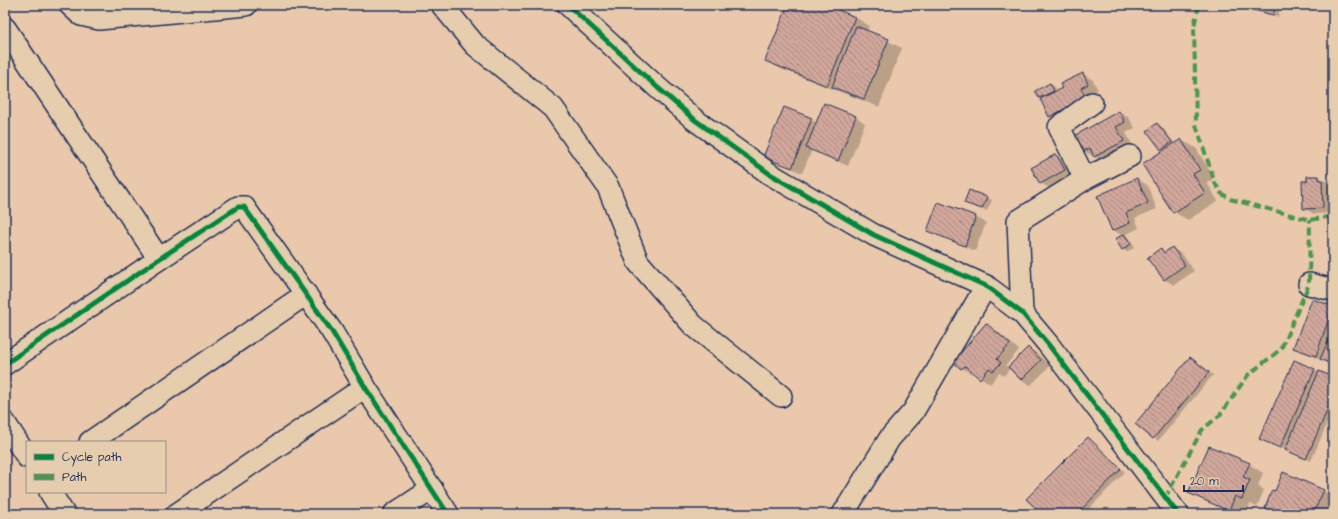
<svg xmlns="http://www.w3.org/2000/svg" width="1338" height="519" viewBox="0 0 1338 519" font-family="'Architects Daughter',sans-serif">
	<style>
		.shadow { fill: #0003 }
		.building { fill: url(#building-back-hatch); stroke: #1b2f5e }
		.lines { fill: none; stroke-linecap: round; stroke-linejoin: round }
		.street-casing { stroke: #1b2f5e; stroke-width: 24 }
		.street { stroke: #e5cdad; stroke-width: 21 }
		.quiet { stroke: #49964d; stroke-width: 4; stroke-dasharray: 8 4; stroke-linecap: butt }
		.cycleway-casing { stroke: #e5cdad; stroke-width: 8 }
		.cycleway { stroke: #00873e; stroke-width: 5 }
	</style>
	<defs>
		<pattern id="building-back-hatch" width="6" height="6" patternUnits="userSpaceOnUse"><rect width="6" height="6" fill="#d1a79b"/><path d="M-1 5l2 2M0 0l6 6M5-1l2 2" fill="none" stroke="#a98882"/></pattern>
	</defs>
	<rect width="100%" height="100%" fill="#eac8ab"/>
	<filter id="ink" filterUnits="userSpaceOnUse"><feTurbulence type="fractalNoise" baseFrequency=".025" numOctaves="2"/><feDisplacementMap in="SourceGraphic" scale="8" xChannelSelector="R" yChannelSelector="G"/><feConvolveMatrix kernelMatrix="1 2 1 2 8 2 1 2 1" color-interpolation-filters="sRGB"/></filter>
	<g filter="url(#ink)">
		<g class="shadow">
			<path d="M789,5H824L855,17L869,26L867,31L902,48L879,107L781,69L766,61Z"/>
			<path d="M1252,5H1281L1278,17L1256,11L1251,8Z"/>
			<path d="M1083,74L1093,80L1098,90L1090,93L1059,122L1049,116L1042,99L1040,97L1050,84L1055,87L1057,91Z"/>
			<path d="M784,108L818,123L856,117L865,123L848,166L812,150L802,173L765,156Z"/>
			<path d="M1119,112L1129,118L1135,128L1126,133L1133,146L1105,162L1083,151Z"/>
			<path d="M1157,124L1162,127L1175,144L1181,140L1196,148L1214,178L1207,183L1218,201L1188,220L1174,212L1165,151L1162,149Z"/>
			<path d="M1056,155L1066,161L1074,176L1051,189L1041,183Z"/>
			<path d="M1319,177L1328,182L1329,185L1332,187L1333,213L1314,214L1304,208Z"/>
			<path d="M1137,179L1147,185L1157,209L1135,218L1139,228L1125,235L1129,237L1135,247L1127,252L1122,249L1123,236L1113,230Z"/>
			<path d="M969,191L992,200L987,211L965,202Z"/>
			<path d="M939,203L976,217L986,223L975,251L928,231Z"/>
			<path d="M1172,248L1182,254L1194,271L1174,285L1165,280L1149,258L1161,250L1166,253Z"/>
			<path d="M1313,300L1333,307V366L1295,348Z"/>
			<path d="M986,325L996,330L1019,350L1006,365L1008,368L1028,348L1038,354L1050,366L1031,385L1021,380L1010,368L1004,376L999,373L990,384L974,372L972,374L962,368Z"/>
			<path d="M1191,358L1213,375L1158,441L1136,424Z"/>
			<path d="M1314,370L1333,378V410L1311,461L1265,441Z"/>
			<path d="M1088,438L1125,472L1084,514H1043Z"/>
			<path d="M1249,464L1263,473L1258,486L1264,490L1257,507L1250,504L1245,514H1234L1189,492Z"/>
			<path d="M1323,491L1333,496L1331,514H1267Z"/>
		</g>
		<g class="building">
			<path d="M788,5H827L855,17L827,86L765,61Z"/>
			<path d="M1251,5H1276L1273,15L1250,9Z"/>
			<path d="M856,26L889,39L864,99L832,87Z"/>
			<path d="M1083,73L1088,84L1081,88L1086,98L1049,117L1040,99L1062,88L1060,84Z"/>
			<path d="M1050,83L1054,91L1039,98L1035,91Z"/>
			<path d="M824,103L856,116L838,161L806,148Z"/>
			<path d="M784,107L812,118L792,168L763,157Z"/>
			<path d="M1119,111L1125,122L1116,127L1124,141L1094,157L1090,148L1082,152L1074,136Z"/>
			<path d="M1157,123L1172,142L1161,150L1147,131Z"/>
			<path d="M1181,139L1200,170L1193,174L1205,193L1173,213L1142,164Z"/>
			<path d="M1056,154L1065,170L1040,184L1031,168Z"/>
			<path d="M1307,176H1319V180H1322L1323,208L1303,209L1302,181H1307Z"/>
			<path d="M1137,178L1148,203L1126,213L1130,223L1112,231L1097,196Z"/>
			<path d="M969,190L987,197L982,209L964,203Z"/>
			<path d="M938,202L976,216L965,246L927,231Z"/>
			<path d="M1124,234L1131,244L1122,250L1115,239Z"/>
			<path d="M1172,247L1185,265L1164,280L1147,258L1161,248L1164,253Z"/>
			<path d="M1312,299L1333,306L1316,356L1293,348Z"/>
			<path d="M986,323L1010,344L997,359L1001,363L993,371L989,368L980,379L965,366L961,369L953,362Z"/>
			<path d="M1333,331V365L1320,359Z"/>
			<path d="M1028,347L1041,360L1021,380L1008,367Z"/>
			<path d="M1190,357L1209,372L1153,439L1135,424Z"/>
			<path d="M1294,360L1315,369L1280,448L1259,439Z"/>
			<path d="M1319,371L1333,377V397L1306,459L1285,450Z"/>
			<path d="M1088,437L1121,469L1077,514H1042L1026,499Z"/>
			<path d="M1209,446L1250,463L1243,477L1250,480L1242,499L1235,496L1229,511L1188,493Z"/>
			<path d="M1283,472L1324,490L1313,514H1265L1267,509L1265,508L1272,490L1275,491Z"/>
		</g>
		<g class="lines">
			<defs>
				<g id="street">
					<path d="M70,5L81,15L99,19L246,5"/>
					<path d="M442,5L475,45L553,108L608,187L638,262L693,325L781,396"/>
					<path d="M568,5L658,88L695,120L770,174L874,235L986,286L1022,313L1048,344L1178,514"/>
					<path d="M5,28L159,259"/>
					<path d="M1085,179L1059,127L1092,103"/>
					<path d="M1309,284L1333,290"/>
					<path d="M1022,313L1018,221L1085,179L1130,156"/>
					<path d="M5,364L159,259L238,207H244L331,330L365,387L448,514"/>
					<path d="M5,423L27,457"/>
					<path d="M90,442L306,294"/>
					<path d="M50,492L64,514"/>
					<path d="M177,514L365,387"/>
					<path d="M394,514L432,489"/>
					<path d="M843,514L890,438L913,412L986,286"/>
				</g>
			</defs>
			<use href="#street" class="street-casing"/>
			<use href="#street" class="street"/>
			<g class="quiet">
				<path d="M1199,5L1194,26L1196,125L1215,183L1221,193L1230,199L1310,220L1333,216"/>
				<path d="M1165,498L1202,430L1220,415L1248,375L1281,349L1309,284L1310,220"/>
			</g>
			<defs>
				<g id="cycleway">
					<path d="M568,5L658,88L695,120L770,174L874,235L986,286L1022,313L1048,344L1178,514"/>
					<path d="M5,364L159,259L238,207H244L331,330L365,387L448,514"/>
				</g>
			</defs>
			<use href="#cycleway" class="cycleway-casing"/>
			<use href="#cycleway" class="cycleway"/>
		</g>
	</g>
	<rect width="1338" height="519" fill="none" stroke="#e5cdad" stroke-width="20"/>
	<rect x="10" y="10" width="1318" height="499" fill="none" stroke="#1b2f5e" stroke-width="1.5" filter="url(#ink)"/>
	<rect x="26" y="441" width="140" height="52" fill="#e5cdad" stroke="#948e8d"/>
	<rect x="34" y="454" width="20" height="6" fill="#00873e" stroke="#948e8d"/>
	<text x="62" y="461" font-size="12" fill="#1b2f5e">Cycle path</text>
	<rect x="34" y="474" width="20" height="6" fill="#49964d" stroke="#948e8d"/>
	<text x="62" y="481" font-size="12" fill="#1b2f5e">Path</text>
	<path d="M1184 485v6h59v-6" fill="none" stroke="#1b2f5e" stroke-width="2"/>
	<text x="1190" y="485" font-size="12" fill="#1b2f5e" stroke="#e5cdad" stroke-width="3" paint-order="stroke">20 m</text>
</svg>
